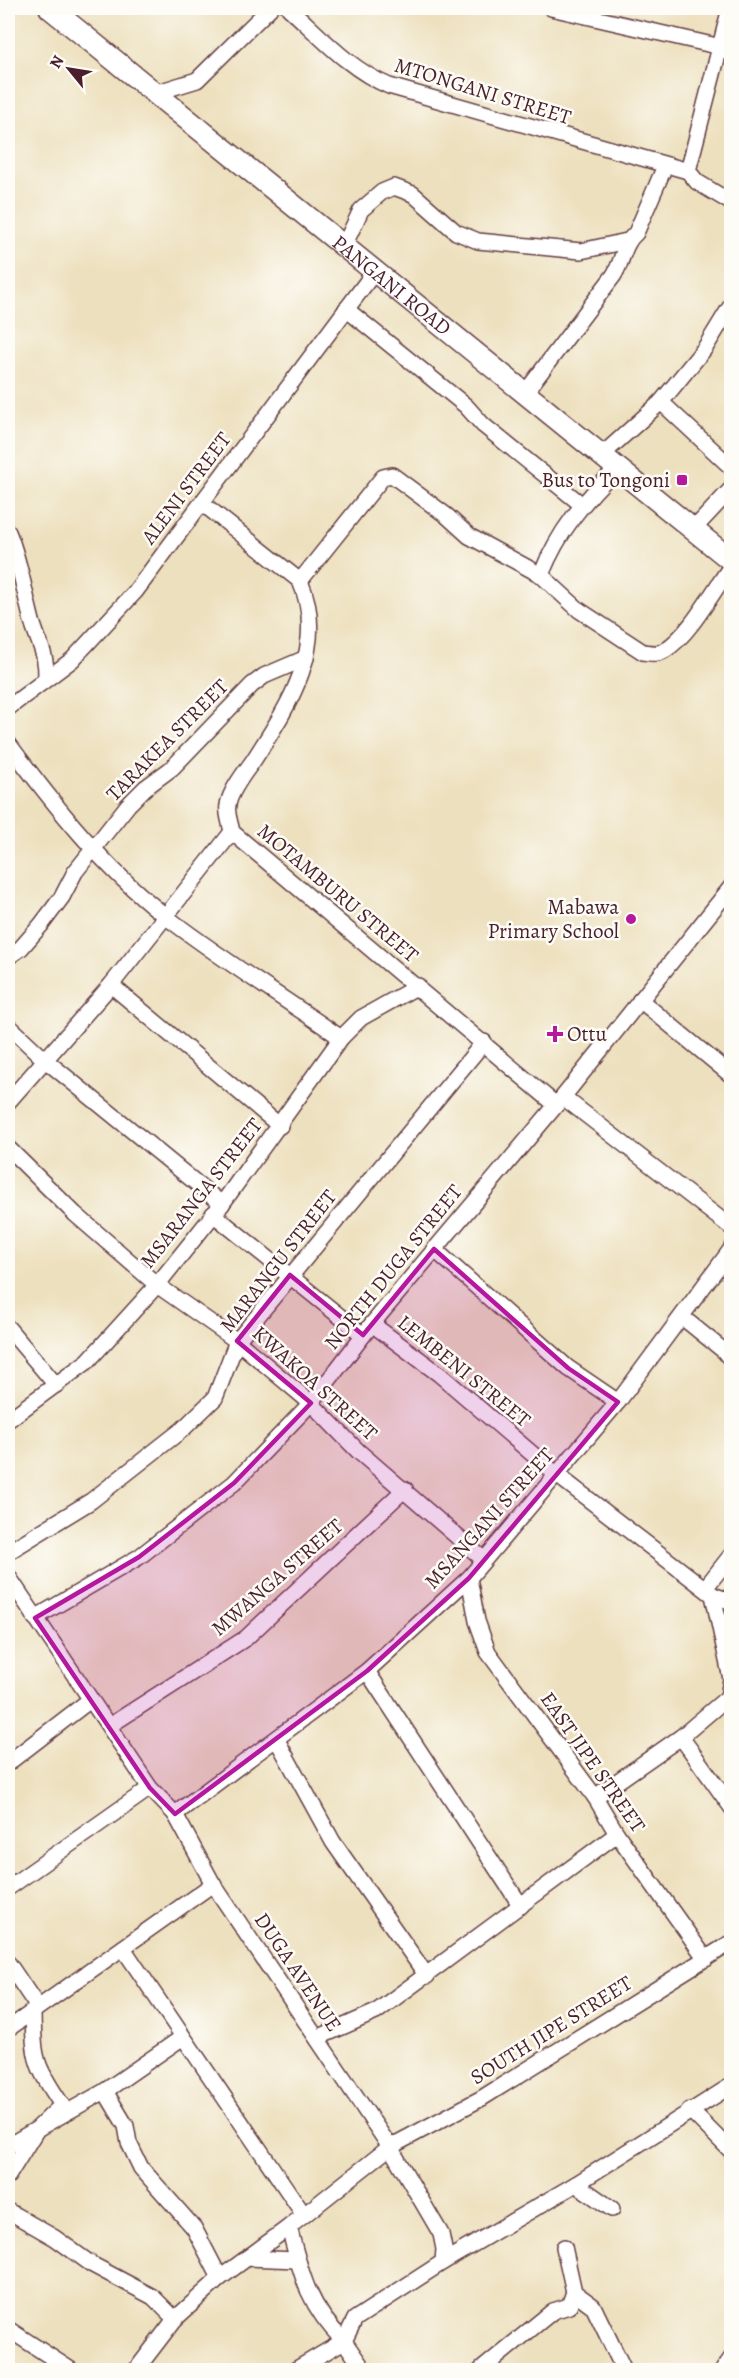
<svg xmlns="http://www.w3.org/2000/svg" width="739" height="2378" viewBox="0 0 739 2378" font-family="Alegreya,serif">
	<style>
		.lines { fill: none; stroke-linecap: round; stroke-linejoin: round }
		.minor-casing { stroke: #623c41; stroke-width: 18 }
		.secondary-casing { stroke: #623c41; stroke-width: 24 }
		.minor { stroke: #fff; stroke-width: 15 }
		.secondary { stroke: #fff; stroke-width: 21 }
		.marked { fill: #b5179e; fill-opacity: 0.2; stroke: #b5179e; stroke-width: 4.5; stroke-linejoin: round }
		.poi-dot { fill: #b5179e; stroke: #fdfcf7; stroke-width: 2 }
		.labels { text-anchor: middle; stroke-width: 5; stroke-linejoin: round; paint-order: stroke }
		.street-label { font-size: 21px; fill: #4a1f2b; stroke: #fdfcf7 }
		.poi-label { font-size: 21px; fill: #4a1f2b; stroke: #fdfcf7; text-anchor: end }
	</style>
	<rect width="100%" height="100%" fill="#fdfcf7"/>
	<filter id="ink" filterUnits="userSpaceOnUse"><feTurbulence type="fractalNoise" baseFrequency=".0167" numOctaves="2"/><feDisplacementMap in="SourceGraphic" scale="12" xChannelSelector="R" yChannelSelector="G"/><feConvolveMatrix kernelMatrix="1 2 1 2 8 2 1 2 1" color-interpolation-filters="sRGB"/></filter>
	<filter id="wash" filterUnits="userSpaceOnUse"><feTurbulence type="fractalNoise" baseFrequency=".008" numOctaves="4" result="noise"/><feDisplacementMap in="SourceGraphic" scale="24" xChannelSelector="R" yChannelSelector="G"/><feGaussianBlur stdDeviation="1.35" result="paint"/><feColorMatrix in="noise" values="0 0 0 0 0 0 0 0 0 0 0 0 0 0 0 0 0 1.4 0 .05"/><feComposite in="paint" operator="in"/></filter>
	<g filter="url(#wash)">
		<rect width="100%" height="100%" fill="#ede0be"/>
	</g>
	<g filter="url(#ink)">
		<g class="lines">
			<defs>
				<g id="minor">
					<path d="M289,8C320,36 350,70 389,86L688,171"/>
					<path d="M551,8L721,47"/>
					<path d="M730,8L688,171L697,182L732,203"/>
					<path d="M158,92L197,80L270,8"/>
					<path d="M344,246L361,210L382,192L394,187L413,194L456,232L478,241L581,251L627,241"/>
					<path d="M346,309L466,406L483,425L581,504"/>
					<path d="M525,393L614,275C623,261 623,244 636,233L665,166"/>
					<path d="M661,402L732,468"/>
					<path d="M602,455L661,402L705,348L732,304"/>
					<path d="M202,503L300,581C329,647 287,708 253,761C245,772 230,791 228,805C226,813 231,825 232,832L556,1105"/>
					<path d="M693,530L732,488"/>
					<path d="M8,532C20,561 24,591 32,621C39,645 47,653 46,679"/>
					<path d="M541,575C559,530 584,501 617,468"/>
					<path d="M300,581L383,477L392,475L447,516L469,536L541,575L579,610L643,652C651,653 658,655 665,650C690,635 714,589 732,565"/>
					<path d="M8,708L72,660L135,592L375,271"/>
					<path d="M8,743C54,805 103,867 164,915C220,959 283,997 341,1038"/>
					<path d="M8,957L21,948L41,925L62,897L75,872L128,805L145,788L172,768L252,685L264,676L306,658"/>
					<path d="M111,985L280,1126"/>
					<path d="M640,1000L732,1076"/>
					<path d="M8,1025L44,1059L222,1204"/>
					<path d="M563,1097L732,1228"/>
					<path d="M8,1102L111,985L232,832"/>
					<path d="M8,1148L75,1214L157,1285L237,1341L311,1403L358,1451L483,1559"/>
					<path d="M213,1214L363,1335"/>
					<path d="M434,1249L568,1368L618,1402"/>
					<path d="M682,1317L724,1351L732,1361"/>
					<path d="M372,1324L439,1374L557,1475L713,1595L731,1679L728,1697L681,1737L595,1797"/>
					<path d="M8,1328L56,1385"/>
					<path d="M8,1420L88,1361L157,1285L222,1204L341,1038L361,1018L418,986"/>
					<path d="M8,1552L91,1501L183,1429L215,1398L237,1341L484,1042"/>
					<path d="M8,1576L150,1788L175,1814L213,1884L390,2147L441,2234L444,2249L443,2262L355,2319L344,2341L364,2370"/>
					<path d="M469,1578L477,1621L488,1652L595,1797L617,1834L706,1959"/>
					<path d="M706,1587L732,1554"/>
					<path d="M713,1595L732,1602"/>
					<path d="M35,1618L139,1557L234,1483L311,1403L372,1324L563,1097L732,886"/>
					<path d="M367,1671L521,1906"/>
					<path d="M109,1726L246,1638L405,1489"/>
					<path d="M681,1737L732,1808"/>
					<path d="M277,1740L333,1842L427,1976"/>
					<path d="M8,1763L90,1700"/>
					<path d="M175,1814L367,1671L469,1578L618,1402L732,1248"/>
					<path d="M8,1888L150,1788"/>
					<path d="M123,1948L304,2215"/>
					<path d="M8,1963L37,2006"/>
					<path d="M8,2029L213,1884"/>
					<path d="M317,2038L376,2012L617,1834"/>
					<path d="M105,2091L126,2126L129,2143L141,2168L194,2228L220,2278"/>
					<path d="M690,2110L732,2152"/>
					<path d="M8,2146L37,2129L62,2105C35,2065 34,2060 33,2013"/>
					<path d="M8,2176L37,2129L105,2091L183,2037"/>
					<path d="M576,2184L612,2209"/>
					<path d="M8,2211L55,2238L91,2264L153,2297L175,2319"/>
					<path d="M564,2247L574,2292L593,2306L624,2370"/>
					<path d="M247,2258L297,2260"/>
					<path d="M443,2262L576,2184L732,2085"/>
					<path d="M8,2329L71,2370"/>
					<path d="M136,2370L175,2319L220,2278L289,2227"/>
					<path d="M295,2370L344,2341C308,2306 301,2274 289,2227L390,2147L482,2098L732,1942"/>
					<path d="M481,2370L553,2311L569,2306L574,2292"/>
					<path d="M723,2370L732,2357"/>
				</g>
				<g id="secondary">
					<path id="s1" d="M50,8L732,561"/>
				</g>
			</defs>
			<use href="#minor" class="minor-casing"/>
			<use href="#secondary" class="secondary-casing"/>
			<use href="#minor" class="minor"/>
			<use href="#secondary" class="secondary"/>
		</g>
	</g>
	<path class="marked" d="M434,1249L568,1368L618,1402L469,1578L367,1671L175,1814L150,1788L35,1618L139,1557L234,1483L311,1403L237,1341L290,1275L363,1335Z"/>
	<g class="poi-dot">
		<rect x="676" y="474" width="12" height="12" rx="3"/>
		<circle cx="631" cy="919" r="6"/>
		<path d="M552 1025h6v6h6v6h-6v6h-6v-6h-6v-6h6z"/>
	</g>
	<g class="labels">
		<g class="street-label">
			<text transform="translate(483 91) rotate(17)" y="7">MTONGANI STREET</text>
			<text dy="7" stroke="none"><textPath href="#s1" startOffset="440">PANGANI ROAD</textPath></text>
			<text transform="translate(186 488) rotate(-53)" y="7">ALENI STREET</text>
			<text transform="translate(167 740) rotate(-45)" y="7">TARAKEA STREET</text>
			<text transform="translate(338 893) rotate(40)" y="7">MOTAMBURU STREET</text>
			<text transform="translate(201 1193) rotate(-52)" y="7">MSARANGA STREET</text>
			<text transform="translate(278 1261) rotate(-52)" y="7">MARANGU STREET</text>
			<text transform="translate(393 1267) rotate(-51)" y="7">NORTH DUGA STREET</text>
			<text transform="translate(464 1371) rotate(39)" y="7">LEMBENI STREET</text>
			<text transform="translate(315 1383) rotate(42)" y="7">KWAKOA STREET</text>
			<text transform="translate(489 1518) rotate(-48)" y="7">MSANGANI STREET</text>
			<text transform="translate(277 1577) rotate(-41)" y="7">MWANGA STREET</text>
			<text transform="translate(593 1762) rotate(55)" y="7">EAST JIPE STREET</text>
			<text transform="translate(298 1972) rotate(56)" y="7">DUGA AVENUE</text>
			<text transform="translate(551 2030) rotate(-32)" y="7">SOUTH JIPE STREET</text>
		</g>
		<g class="poi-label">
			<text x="670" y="487">Bus to Tongoni</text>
			<text x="619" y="914">Mabawa<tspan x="619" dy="24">Primary School</tspan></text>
			<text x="567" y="1041" text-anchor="start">Ottu</text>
		</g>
	</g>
	<rect width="739" height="2378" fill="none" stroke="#fdfcf7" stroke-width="30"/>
	<g transform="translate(69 69) rotate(300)" stroke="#fdfcf7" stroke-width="4.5" paint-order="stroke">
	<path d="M0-4.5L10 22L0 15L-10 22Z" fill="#4a1f2b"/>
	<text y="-9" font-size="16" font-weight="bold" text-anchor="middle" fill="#4a1f2b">N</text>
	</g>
</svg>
